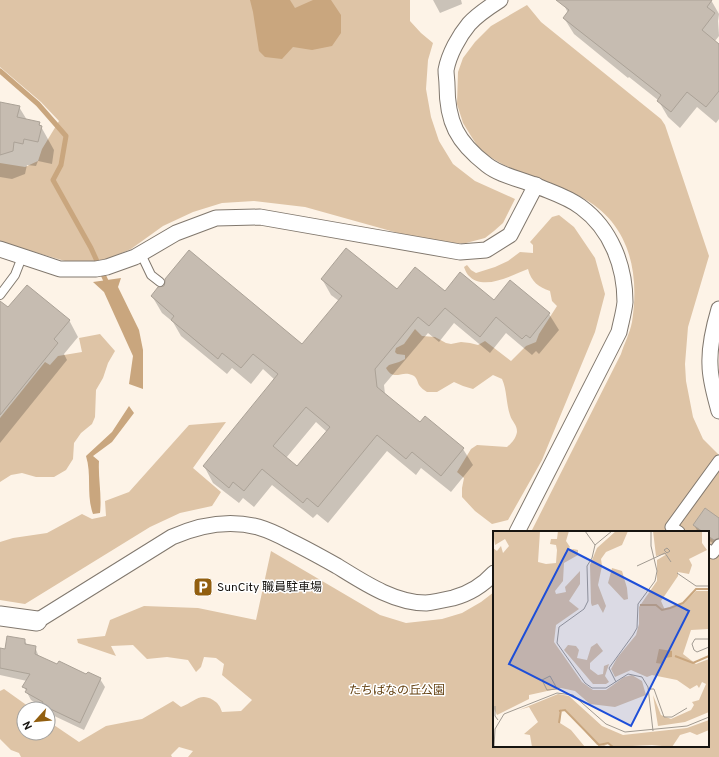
<svg xmlns="http://www.w3.org/2000/svg" width="719" height="757" viewBox="0 0 719 757" font-family="Overpass,'Noto Sans JP',sans-serif">
	<style>
		.green { fill: #dec4a6 }
		.water { fill: #c9a67e }
		.shadow { fill: #0003; fill-rule: evenodd }
		.lines { fill: none; stroke-linecap: round; stroke-linejoin: round }
		.stream { stroke: #c9a67e; stroke-width: 5 }
		.building { fill: #c6bcb1; stroke: #aba297; fill-rule: evenodd }
		.service-casing { stroke: #81786e; stroke-width: 10 }
		.pedestrian-casing { stroke: #81786e; stroke-width: 13 }
		.minor-casing { stroke: #81786e; stroke-width: 17 }
		.tertiary-casing { stroke: #81786e; stroke-width: 21 }
		.service { stroke: #fff; stroke-width: 8 }
		.pedestrian { stroke: #fff; stroke-width: 11 }
		.minor { stroke: #fff; stroke-width: 15 }
		.tertiary { stroke: #fff; stroke-width: 19 }
		.labels { text-anchor: middle; stroke-width: 3; stroke-linejoin: round; paint-order: stroke }
		.poi-label { font-size: 12px; fill: #171410; stroke: #fff; text-anchor: start }
		.park-label { font-size: 12px; fill: #654212; stroke: #fff }
		.inset-river { fill: none; stroke: #c9a67e; stroke-width: 2 }
		.inset-road { fill: none; stroke: #a19a91; stroke-width: 1 }
		.view { fill: #1d4ed8; fill-opacity: 0.15; stroke: #1d4ed8; stroke-width: 2 }
		.inset-edge { fill: none; stroke: #171410; stroke-width: 2 }
	</style>
	<rect width="100%" height="100%" fill="#fdf3e7"/>
	<g class="green">
		<path d="M0,0H410V21L421,33L433,43L428,60L426,89L431,117L439,141L453,164L475,181L515,199L503,223L494,231L485,238L466,243L454,244L416,238L305,207L254,201L222,203L193,212L163,226L131,249L108,259L86,262L65,261L0,242V163L25,167L38,161L42,149L59,121L41,102L0,67Z"/>
		<path d="M527,5L541,22L661,119L665,125L709,256L688,327L685,364L686,381L693,417L703,439L719,455V757H188L193,751L179,747L171,755L172,757H21L19,753L11,750L0,739V691L4,689L32,709H24V733H48V721L79,742L106,726L142,719L173,701L181,707C194,702 200,692 213,700C218,703 220,706 222,712L241,711L252,700L222,675L224,664L216,658L204,657L201,667L196,672L188,660L167,657L147,659L133,645L111,646L116,656L78,643L77,639L105,636L110,620L144,606L198,608L256,620L271,551L380,615L406,623L442,619L462,613L481,602L494,592V746H708V532H531L621,354C624,344 630,333 632,322C640,271 629,221 579,196L504,165L490,157L478,147L471,136L463,123L457,104L458,72L463,58L475,42L491,26Z"/>
		<path d="M559,215L574,227L595,258L605,294L595,332L542,460L508,520L492,524L475,511L462,497V488L464,478L457,472L471,449L477,445L507,447C512,443 516,438 517,432C517,424 512,422 510,415C506,403 507,390 502,379L493,375L473,389L463,386L454,382L437,392H427C424,390 421,388 419,385C417,381 417,377 412,375C401,370 394,382 386,368L389,365L399,362L405,359V355L397,354L395,352L396,348L404,344L415,329L422,336L435,337L446,343L451,344L461,342L470,343L478,345L485,341L511,361L526,346L536,342L539,334L557,306L552,301L550,291C539,287 531,282 528,269C512,275 483,292 468,275C466,272 465,270 464,267L467,265L471,270L476,273L495,267L508,261L520,252L533,253V245L530,242L552,217Z"/>
		<path d="M100,334L115,351L108,363L103,378L96,390L95,417L92,424L81,433L74,443L73,459L66,470L54,477H36L22,473L11,475L0,482V418L45,362L50,365L58,356L82,352L79,338Z"/>
		<path d="M226,422L193,468L221,492L212,506L180,513L150,527L25,604L0,600V542L13,538L47,533L82,514L92,519L106,516L105,501L129,492L189,425Z"/>
	</g>
	<g class="water">
		<path d="M250,0H290L295,8L313,0H331L341,15V33L332,46L312,50L293,47L282,59L265,57L259,51L253,12Z"/>
		<path d="M121,278L118,287L139,330L143,350V389L129,384L133,356L104,292L93,282Z"/>
		<path d="M129,406L134,413L112,442L93,456L99,461C98,479 102,495 100,513L93,514C86,495 92,475 86,456L112,432Z"/>
	</g>
	<g class="shadow">
		<path d="M433,0H461L462,4L440,13Z"/>
		<path d="M568,0H711L719,14L718,21L719,36L715,41L719,45V119L716,123L697,107L680,128L668,117L658,100L629,77L628,78L574,34L564,18L568,13L564,5Z"/>
		<path d="M0,103L19,107L27,120L39,123L54,150L52,164L38,161L36,166L27,165L25,174L12,179L0,177Z"/>
		<path d="M322,279L397,291L445,293L549,314L559,330L539,354L536,351L532,355L506,333L490,353L454,323L439,342L428,333L384,385L385,394L420,423L425,417L463,449L473,465L451,492L421,468L416,475L387,451L328,523L317,514L313,518L272,485L254,507L243,498L239,503L213,483L204,466L275,380L263,369L251,384L232,368L227,374L181,336L173,322L162,313L152,296L303,345L339,301L331,295ZM316,422L327,432L297,468L286,458Z"/>
		<path d="M9,309L69,320L78,337L64,354L67,360L0,443V311Z"/>
		<path d="M719,519V547L708,540V532H698L694,525Z"/>
		<path d="M24,640L28,646L35,647L39,657L58,665L100,679L105,687L84,730L48,713V709H45L31,700L24,687L27,681L0,675V649L5,650Z"/>
	</g>
	<g class="lines">
		<path class="stream" d="M0,71L38,104L66,136L61,165L53,180L91,248L106,281"/>
	</g>
	<g class="building">
		<path d="M556,0H712L707,7L715,13L702,30L719,44V91L706,107L687,92L671,112L657,101L661,95L563,18L569,10Z"/>
		<path d="M0,102L20,106L17,117L40,122L39,125L42,126L38,142L24,139L23,144L14,142L13,151L0,155Z"/>
		<path d="M346,248L397,289L415,267L445,291L460,272L494,300L510,280L550,313L530,338L526,335L522,339L496,317L480,337L445,308L429,326L418,317L375,369L377,387L420,422L425,416L464,448L441,476L412,452L406,459L377,435L318,507L307,498L303,503L262,469L244,491L233,482L229,488L203,466L278,374L253,354L241,368L222,353L218,359L171,320L174,316L151,296L158,287L164,286L165,282V279L189,250L302,344L342,296L321,279ZM306,407L330,427L297,466L273,446Z"/>
		<path d="M27,285L70,320L54,339L58,343L0,415V301L8,307Z"/>
		<path d="M705,508L719,518V538L714,540L708,536V532H703L693,525Z"/>
		<path d="M7,636L25,639V644L36,646L35,654L57,664L59,661L86,674L88,672L101,678L80,723L42,705L43,702L25,692L27,689L22,687L30,674L0,668V648L5,649Z"/>
	</g>
	<g class="lines">
		<defs>
			<g id="service">
				<path d="M141,254L151,275L160,282"/>
				<path d="M0,295L15,275L22,257"/>
			</g>
			<g id="pedestrian">
				<path d="M679,532L671,527L719,461"/>
				<path d="M708,550L713,553L719,545"/>
			</g>
			<g id="minor">
				<path d="M500,0C489,7 478,14 469,24C459,36 449,54 446,70C446,75 447,80 447,85C447,122 457,142 487,165C501,176 521,179 537,186C551,192 568,197 581,207C611,229 625,266 625,302C624,312 621,322 619,332L517,532"/>
				<path d="M0,249L60,269H96L107,267L135,257L176,233L216,218L260,217L460,252L486,250L510,235L536,185"/>
				<path d="M719,309C714,326 709,347 710,365C710,380 715,396 719,411"/>
				<path d="M37,621L172,537C199,525 228,519 258,527C268,530 279,535 288,540C305,548 321,557 337,566C363,582 394,603 426,603C435,602 444,600 453,598C468,594 483,585 494,573"/>
			</g>
			<path id="tertiary" d="M0,616L37,621"/>
		</defs>
		<use href="#service" class="service-casing"/>
		<use href="#pedestrian" class="pedestrian-casing"/>
		<use href="#minor" class="minor-casing"/>
		<use href="#tertiary" class="tertiary-casing"/>
		<use href="#service" class="service"/>
		<use href="#pedestrian" class="pedestrian"/>
		<use href="#minor" class="minor"/>
		<use href="#tertiary" class="tertiary"/>
	</g>
	<defs>
		<symbol id="parking-square" viewBox="-11 -11 22 22"><rect x="-9" y="-9" width="18" height="18" rx="4" fill="#925f10" stroke="#fff"/><path d="M-3.5-5.5H1a3.5 3.5 0 0 1 0 7H-1V5.5H-3.5ZM-1-3.4V-.6H.8a1.4 1.4 0 0 0 0-2.8Z" fill="#fff"/></symbol>
	</defs>
	<g fill-rule="evenodd">
		<use href="#parking-square" x="192" y="576" width="22" height="22"/>
	</g>
	<g class="labels">
		<g class="poi-label">
			<text x="217" y="591">SunCity 職員駐車場</text>
		</g>
		<g class="park-label">
			<text x="397" y="694">たちばなの丘公園</text>
		</g>
	</g>
	<g transform="translate(493 531)">
		<rect width="216" height="216" fill="#fdf3e7"/>
		<path d="M0,0H47L45,31L53,33L63,32L64,19L63,14L57,13L58,8H64L65,0H76L73,10L77,16L72,21L80,18L85,19V24L71,32L70,50L62,60L63,63L73,61L72,56L87,40V53L76,70L86,78L63,94L61,111L89,151L100,159H113L131,146L139,144L149,150L153,164L122,176L97,173L82,160L68,157L36,164V168L4,184L1,178L0,184V17L4,20L8,15L10,22L16,15L12,8L2,14ZM123,0H135L129,14L113,21L108,28L109,35L105,54L113,75L110,82L105,73L99,75L98,72L97,34L104,17ZM160,0H209V12L214,19L196,28L199,34L196,43L185,41V45L168,70L172,79L190,72L203,60H216V98L198,99L190,123L203,133L216,128V181L192,191L165,195L160,164L168,184L178,188L198,179L201,174L199,171L206,169L213,153L209,151L206,157L204,154L197,158L184,149L159,144L154,146L138,139L122,146L118,138L124,127L143,104L146,93V76L164,50V29L174,23L163,25ZM119,37L129,40L134,57L135,68L131,69L115,52ZM104,112L110,120L97,132V138L105,144L110,143L111,135L116,133L112,145L116,151L113,153H100L71,119L75,114L83,115L86,119L84,127L94,129L98,116ZM65,163L76,165L109,195L130,204L194,197L216,189V199L204,204L197,201L187,204L179,216L159,214L120,216L115,213L111,215L104,214L73,179L68,180L67,192L78,199L92,216H39L37,204L31,203L45,191L36,176L26,179Z" fill="#dec4a6"/>
		<path d="M166,118L179,120V126L171,127L170,133L163,132Z" fill="#c9a67e"/>
		<path class="inset-river" d="M147,74H163L169,79L177,77L190,72L203,58H216M182,125L200,132L216,125M66,180L72,179L106,214L115,212L120,216M66,192L68,179"/>
		<path class="inset-road" d="M92,0L102,14L99,27L94,35L95,70L91,78L66,96L64,112L92,152L99,157H113L135,143L149,146L155,156L160,200M102,14L119,0M174,17L177,20L174,22L171,19ZM144,35L172,22L178,31M184,42L203,55H216M216,108H202L199,113L201,119L204,121L216,116M57,145L62,154L64,158L54,159L49,149ZM123,151L116,137L140,104L144,97L145,73L162,50L164,40L158,15V0M155,158H161L171,186H179L194,177M2,175V185L5,189M1,216L2,198L11,183L64,162L80,164L113,193L132,201L194,195L216,186"/>
		<path class="view" d="M75,18L196,80L138,195L16,133Z"/>
		<rect width="216" height="216" class="inset-edge"/>
	</g>
	<g transform="translate(36 721) rotate(243)"><circle r="19" fill="#ffffff" stroke="#a2a19f"/>
	<path d="M0-3L7 15L0 10L-7 15Z" fill="#925f10"/>
	<text y="-6" font-size="11" font-weight="bold" text-anchor="middle" fill="#171410">N</text>
	</g>
</svg>
